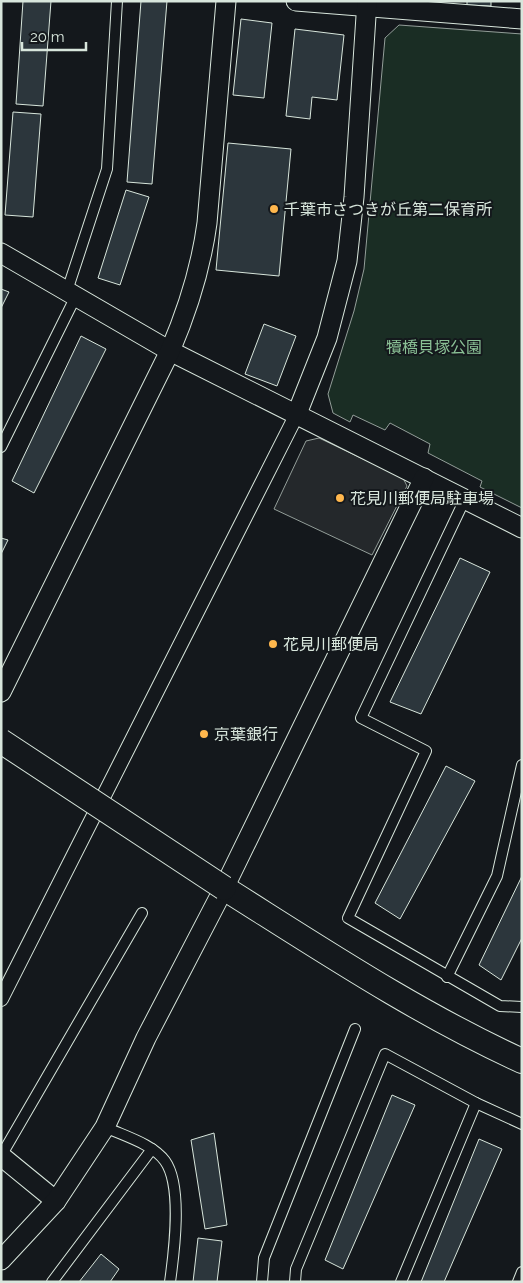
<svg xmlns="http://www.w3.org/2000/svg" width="523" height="1283" viewBox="0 0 523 1283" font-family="Raleway,'Noto Sans JP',sans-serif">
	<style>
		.green { fill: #1a2d24; stroke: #939e99 }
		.parking { fill: #24282b; stroke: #939e99 }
		.building { fill: #2c363c; stroke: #d8e6dc }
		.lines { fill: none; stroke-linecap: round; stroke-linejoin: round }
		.service-casing { stroke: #d8e6dc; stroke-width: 12 }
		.pedestrian-casing { stroke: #d8e6dc; stroke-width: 16 }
		.minor-casing { stroke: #d8e6dc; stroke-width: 21 }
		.tertiary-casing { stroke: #d8e6dc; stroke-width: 26 }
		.service { stroke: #14181c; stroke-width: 10 }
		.pedestrian { stroke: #14181c; stroke-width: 14 }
		.minor { stroke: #14181c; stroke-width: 19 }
		.tertiary { stroke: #14181c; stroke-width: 24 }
		.tertiary-bridge-casing { stroke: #d8e6dc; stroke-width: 26; stroke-linecap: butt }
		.tertiary-bridge { stroke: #14181c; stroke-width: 24 }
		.poi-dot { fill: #ffb74d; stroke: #14181c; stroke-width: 2 }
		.labels { text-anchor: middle; stroke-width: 4; stroke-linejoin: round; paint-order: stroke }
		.poi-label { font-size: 16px; fill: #d8e6dc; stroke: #14181c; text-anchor: start }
		.park-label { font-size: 16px; fill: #8ac095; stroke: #14181c }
	</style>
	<rect width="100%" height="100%" fill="#14181c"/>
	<path class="green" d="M399,25L522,34V508L480,487L482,481L428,453L430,444L390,423L385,430L353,415L350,422L333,413L328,394L354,311L364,269L385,38Z"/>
	<path class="parking" d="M319,438L403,478L407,486L372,555L274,509L306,441Z"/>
	<g class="building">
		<path d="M23,1H51L43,106L16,104Z"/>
		<path d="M141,1H167L152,184L127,182Z"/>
		<path d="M467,1H491V6L467,5Z"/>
		<path d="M241,19L272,23L264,98L233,95Z"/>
		<path d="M295,29L344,35L337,100L312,97L310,119L286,116Z"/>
		<path d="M13,112L41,114L33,217L5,215Z"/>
		<path d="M228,143L291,149L279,276L216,270Z"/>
		<path d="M126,190L149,197L120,285L98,278Z"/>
		<path d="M1,289L9,292L1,308Z"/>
		<path d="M264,324L296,336L277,386L245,374Z"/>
		<path d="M81,336L106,349L34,493L12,481Z"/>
		<path d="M1,538L8,540L1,554Z"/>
		<path d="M460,558L490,572L421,714L390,702Z"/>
		<path d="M446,766L475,781L400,919L375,903Z"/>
		<path d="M522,876V938L501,980L479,965Z"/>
		<path d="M392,1095L415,1105L343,1269L325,1260Z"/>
		<path d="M214,1133L227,1225L205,1229L191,1140Z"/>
		<path d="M479,1139L502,1149L444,1282H421Z"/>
		<path d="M198,1238L222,1241L217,1282H193Z"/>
		<path d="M101,1254L119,1269L110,1282H79Z"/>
	</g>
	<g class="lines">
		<defs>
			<g id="service">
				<path d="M67,291L107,169L117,1"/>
				<path d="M1,447L76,296"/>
				<path d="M465,499L361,718L426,751L348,918L500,1006L522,1007"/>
				<path d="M447,977L497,876L522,765"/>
				<path d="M105,1127C124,1136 153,1144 165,1161C183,1186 174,1253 170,1282"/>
				<path d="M1,1156L142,913"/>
				<path d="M52,1282L152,1149"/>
				<path d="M262,1282L264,1258L355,1029"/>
				<path d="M295,1282L296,1269L385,1054L476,1103L522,1124"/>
				<path d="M401,1282L476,1103"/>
				<path d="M518,1282L522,1272"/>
			</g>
			<path id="pedestrian" d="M1,999L296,416"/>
			<g id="minor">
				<path d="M296,1L522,19"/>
				<path d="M1,253L170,351L522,528"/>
				<path d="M296,416L327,338L347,261L354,197L367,1"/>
				<path d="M1,692L170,351C188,309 201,268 207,223L226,1"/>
				<path d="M1,1156L56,1201"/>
				<path d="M1,1260L56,1201L105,1127L146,1038L224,888L424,478"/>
			</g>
			<path id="tertiary" d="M224,888C321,949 417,1013 522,1061"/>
		</defs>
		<use href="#service" class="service-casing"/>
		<use href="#pedestrian" class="pedestrian-casing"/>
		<use href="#minor" class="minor-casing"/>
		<use href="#tertiary" class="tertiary-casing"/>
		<use href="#service" class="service"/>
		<use href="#pedestrian" class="pedestrian"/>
		<use href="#minor" class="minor"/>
		<use href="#tertiary" class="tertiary"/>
		<defs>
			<path id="tertiary-bridge" d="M1,741L224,888"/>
		</defs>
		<use href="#tertiary-bridge" class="tertiary-bridge-casing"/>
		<use href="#tertiary-bridge" class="tertiary-bridge"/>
	</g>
	<g class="poi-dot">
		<circle cx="274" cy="209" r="5"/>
		<circle cx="340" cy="498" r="5"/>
		<circle cx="273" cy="644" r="5"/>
		<circle cx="204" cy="734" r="5"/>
	</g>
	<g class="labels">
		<g class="poi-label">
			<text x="284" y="215">千葉市さつきが丘第二保育所</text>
			<text x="350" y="504">花見川郵便局駐車場</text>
			<text x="283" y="650">花見川郵便局</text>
			<text x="214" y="740">京葉銀行</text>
		</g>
		<g class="park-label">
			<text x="434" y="353">犢橋貝塚公園</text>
		</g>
	</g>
	<rect width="523" height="1283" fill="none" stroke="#d8e6dc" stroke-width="5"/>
	<path d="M22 42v8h64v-8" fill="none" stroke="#d8e6dc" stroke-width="2.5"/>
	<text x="30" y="42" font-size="15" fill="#d8e6dc" stroke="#14181c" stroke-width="4" paint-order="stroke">20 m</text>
</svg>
